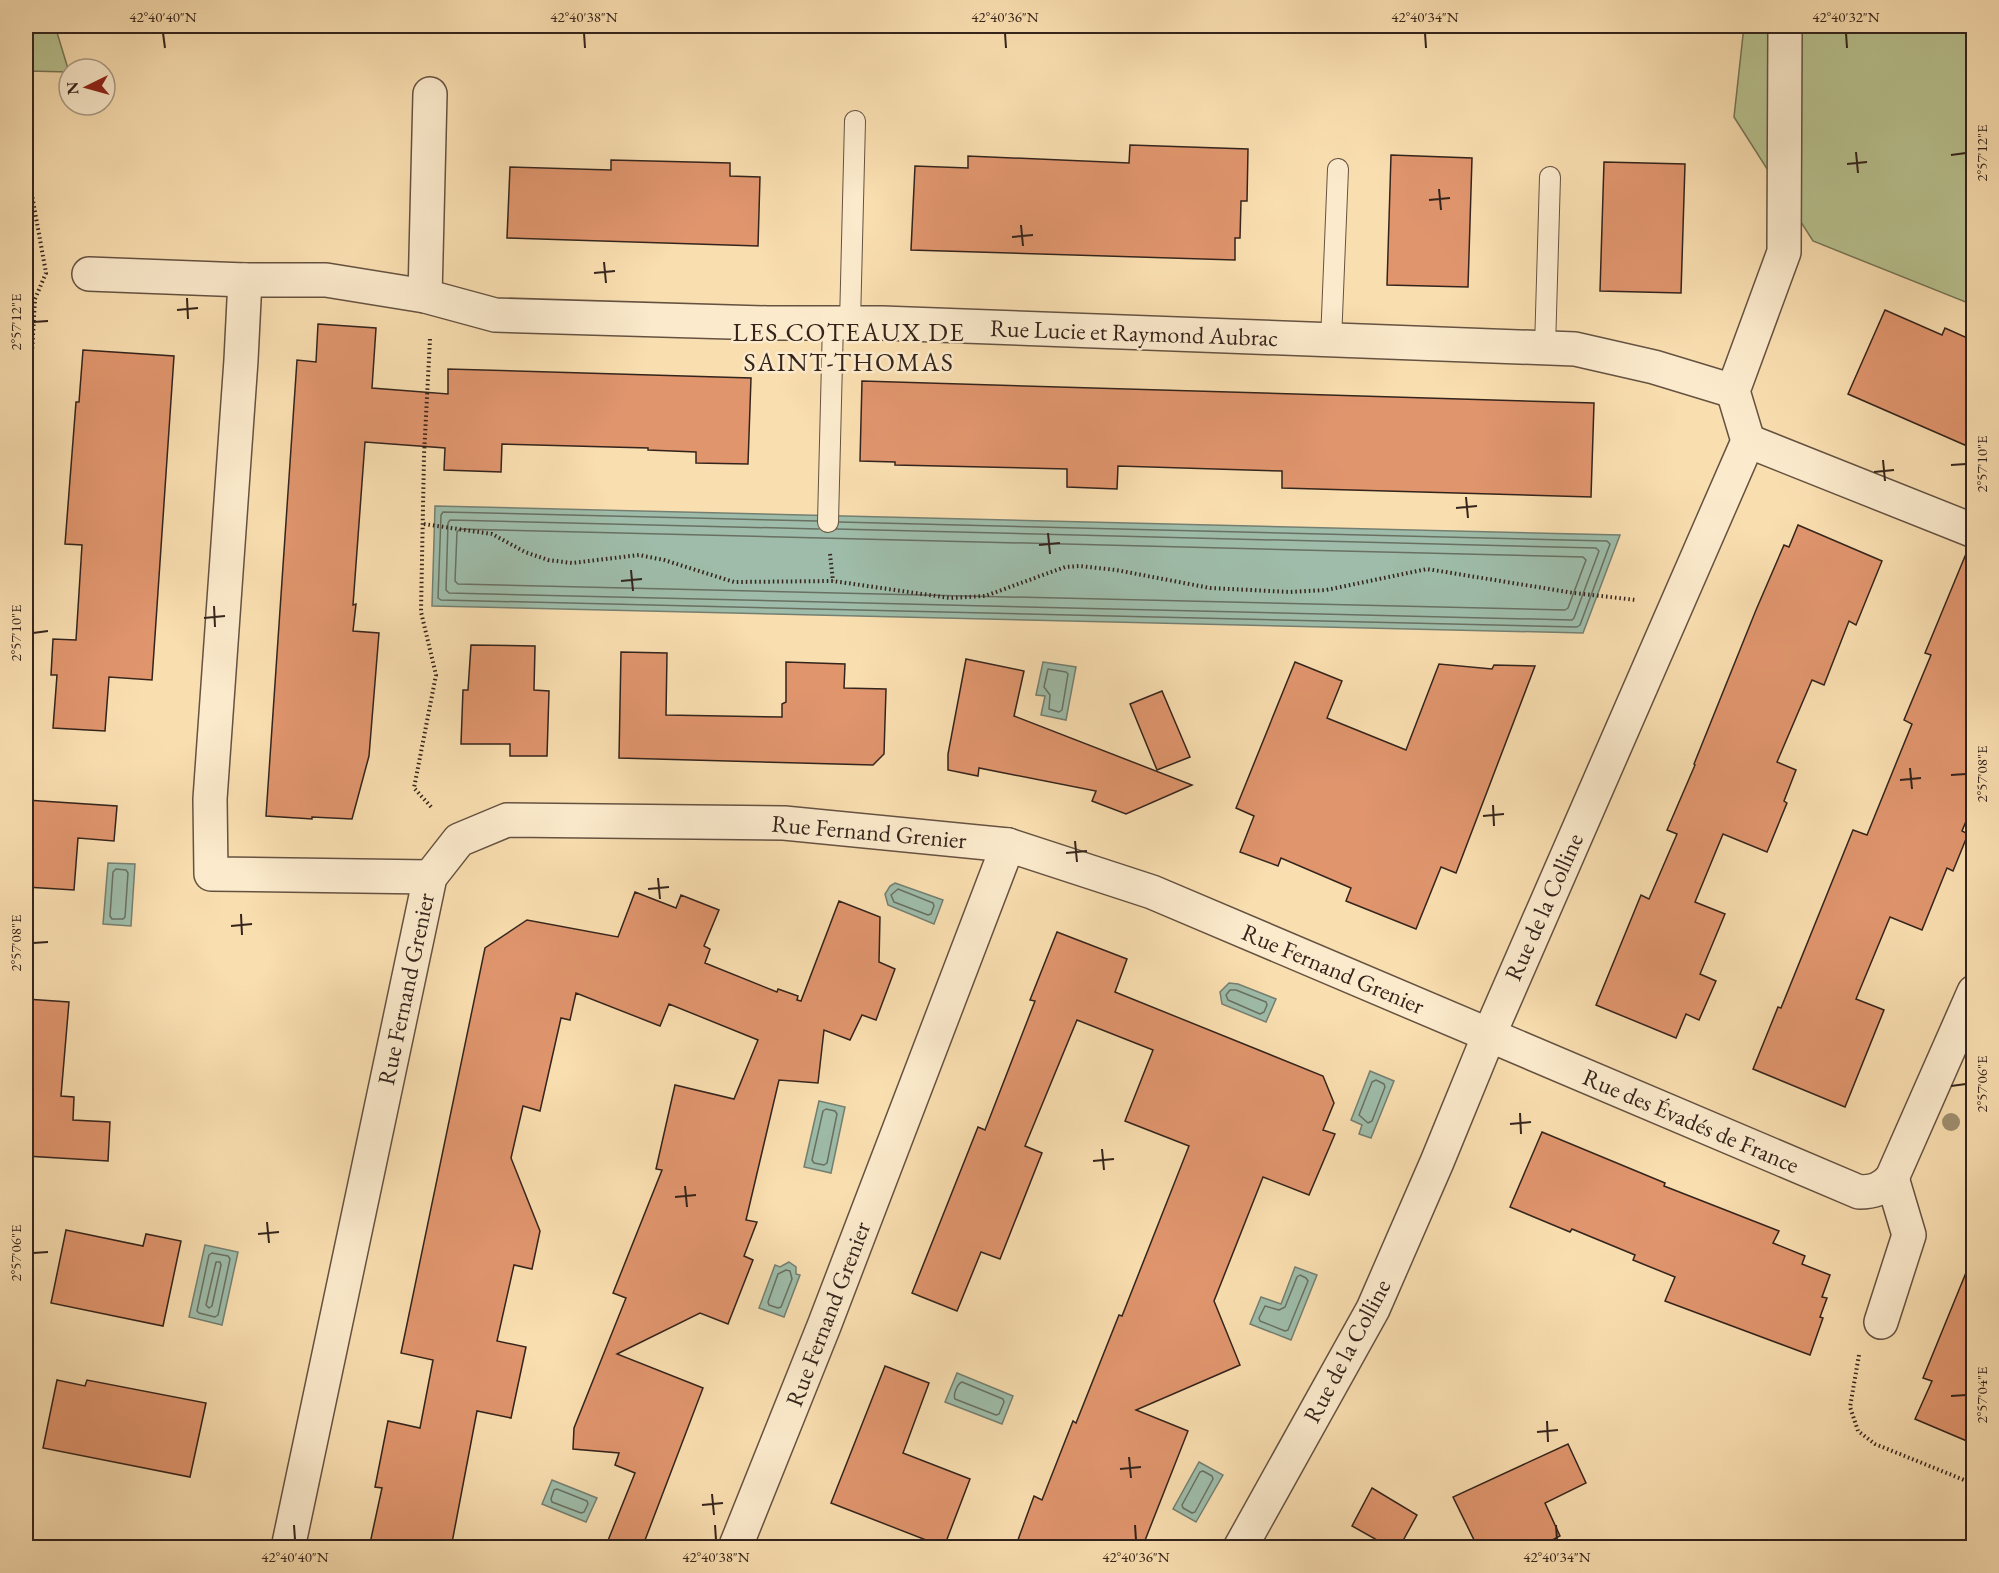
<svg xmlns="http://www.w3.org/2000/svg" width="1999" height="1573" viewBox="0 0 1999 1573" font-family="'EB Garamond',serif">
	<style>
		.green { fill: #b8c290; stroke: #767356; stroke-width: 1.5 }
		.water { fill: #9ebca9; stroke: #747f71; stroke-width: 1.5 }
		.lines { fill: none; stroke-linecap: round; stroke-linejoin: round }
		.shore { stroke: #697062; stroke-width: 1.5 }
		.building { fill: #e0956d; stroke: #34241c; stroke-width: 1.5 }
		.service-casing { stroke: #655241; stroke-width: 22 }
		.minor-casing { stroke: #655241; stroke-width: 36 }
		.path { stroke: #34241c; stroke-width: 4; stroke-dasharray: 1.5 3; stroke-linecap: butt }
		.service { stroke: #fbeacc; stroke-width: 20 }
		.minor { stroke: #fbeacc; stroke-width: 33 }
		.tree { fill: #9f8e6f }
		.ticks { fill: none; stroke: #34241c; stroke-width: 2 }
		.labels { text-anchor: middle; stroke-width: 5; stroke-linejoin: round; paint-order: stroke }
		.street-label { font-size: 24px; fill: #34241c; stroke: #fbeacc }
		.neighbourhood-label { font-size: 26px; letter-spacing: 1.5px; fill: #34241c; stroke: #fbeacc }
		.neatline { fill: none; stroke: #34241c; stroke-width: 2 }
		.ticks-label { font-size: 15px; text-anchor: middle; fill: #34241c }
	</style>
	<rect width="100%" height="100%" fill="#f9deb0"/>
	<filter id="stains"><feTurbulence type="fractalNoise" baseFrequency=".00333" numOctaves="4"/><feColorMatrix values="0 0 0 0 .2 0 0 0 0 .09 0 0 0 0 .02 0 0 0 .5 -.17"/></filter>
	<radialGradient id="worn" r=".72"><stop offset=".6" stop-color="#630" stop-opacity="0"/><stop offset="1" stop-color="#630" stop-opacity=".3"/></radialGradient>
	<g class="green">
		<path d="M26,26H55L69,72L28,71L26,92Z"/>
		<path d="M1744,26H1973V305L1813,241L1734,117Z"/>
	</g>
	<g class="water">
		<path d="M435,506L1620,535L1583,633L432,606Z"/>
		<path d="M1043,662L1076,667L1066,720L1041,715L1045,696L1036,695Z"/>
		<path d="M108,863L135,864L131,926L103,924Z"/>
		<path d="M895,883L943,900L934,924L888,905L885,894L890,886Z"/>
		<path d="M1229,983L1238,984L1276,999L1266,1022L1222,1004L1220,992Z"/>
		<path d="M1370,1071L1394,1081L1371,1138L1359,1134L1362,1125L1351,1120Z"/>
		<path d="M819,1101L845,1107L831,1173L804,1167Z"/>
		<path d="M205,1245L238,1252L222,1325L189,1317Z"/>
		<path d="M789,1262L796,1267V1274L800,1275L784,1317L759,1308L775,1265L780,1267Z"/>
		<path d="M1295,1267L1317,1275L1291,1340L1250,1324L1261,1297L1281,1304Z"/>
		<path d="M957,1373L1013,1396L1002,1424L945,1402Z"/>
		<path d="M1199,1462L1223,1475L1196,1522L1173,1509Z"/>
		<path d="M552,1480L597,1498L586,1522L542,1504Z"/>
	</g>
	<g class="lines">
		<g class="shore">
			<path d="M817,521L443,512L441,515L438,598L441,600L1577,627L1580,625L1610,544L1607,541L839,522"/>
			<path d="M460,529L1583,557L1586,560L1568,608L1565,610L458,584L455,581L457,532Z"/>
			<path d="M819,529L450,520L448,523L446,590L449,593L1572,620L1574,618L1599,551L1596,548L836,529"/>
			<path d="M1048,669L1066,672L1068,674L1062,710L1059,712L1049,709L1050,695L1044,687Z"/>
			<path d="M116,869L126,870L128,873L125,917L123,919H112L110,916L113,872Z"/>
			<path d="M898,889L933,903L934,906L931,914L928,915L894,902L891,895Z"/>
			<path d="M1230,990H1236L1266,1002L1267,1005L1264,1012L1260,1014L1228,1000L1226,995Z"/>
			<path d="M1376,1080L1384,1084L1385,1087L1372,1121L1368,1123L1359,1115L1372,1082Z"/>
			<path d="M826,1109L835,1111L837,1114L827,1163L824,1165L814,1163L812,1160L823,1111Z"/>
			<path d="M212,1253L228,1256L230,1259L218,1315L215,1317L199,1313L197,1311L209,1255Z"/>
			<path d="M216,1262H220L221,1265L212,1306L209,1308L206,1305Z"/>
			<path d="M786,1270L790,1271L792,1279L781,1307L778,1308L769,1305L768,1302L778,1274Z"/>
			<path d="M1300,1275L1306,1278L1308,1281L1288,1330L1285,1331L1260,1321L1259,1318L1265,1306L1279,1310L1285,1307L1297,1277Z"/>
			<path d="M962,1382L1003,1399L1004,1402L999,1414L996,1415L955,1399C953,1395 957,1384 962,1382Z"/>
			<path d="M1203,1471L1212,1476L1213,1479L1195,1512L1192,1513L1183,1508L1182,1505L1200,1472Z"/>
			<path d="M557,1489L587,1501L588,1504L584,1512L581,1513L552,1502L551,1499L554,1490Z"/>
		</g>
	</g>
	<g class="building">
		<path d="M1130,145L1248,149L1247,201H1241L1240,238H1235V260L911,250L915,166L968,168V156L1129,163Z"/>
		<path d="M1391,155L1472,158L1468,287L1387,285Z"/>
		<path d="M611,160L730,163V176L760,177L758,246L507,238L510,167L611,170Z"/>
		<path d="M1604,162L1685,164L1681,293L1600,291Z"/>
		<path d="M1885,310L1942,335L1945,328L1974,341V449L1848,394Z"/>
		<path d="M318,324L376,328L372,388L448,394V369L751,378L748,464L696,463V452L648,450V448L502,444L501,472L444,470L445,448L365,442L353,605L356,604L353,631L379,633L369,756L352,819L312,817V819L266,816L297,360L316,362Z"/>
		<path d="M83,350L174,356L152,680L109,677L105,731L53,728L57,675H51L53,639L76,640L82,545L65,544L76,402H79Z"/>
		<path d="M862,381L1594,403L1591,497L1282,488V471L1118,466L1117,489L1067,487V469L895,465V462L860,461Z"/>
		<path d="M1798,525L1882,561L1856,625L1849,621L1824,685L1812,680L1777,762L1796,770L1784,801L1787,803L1767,852L1723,834L1695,902L1725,914L1700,974L1716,981L1699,1020L1686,1014L1676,1038L1596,1005L1641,895L1649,899L1677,834L1667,830L1695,765L1694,764L1756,610L1784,545L1789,547Z"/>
		<path d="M1968,549H1974V802L1962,831L1968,834L1953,871L1947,868L1922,930L1890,917L1856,999L1884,1010L1845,1107L1753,1069L1778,1007L1781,1008L1853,830L1867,835L1912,724L1904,720L1931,655L1925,653Z"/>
		<path d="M471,645L535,646L534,690L549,691L547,756H510V744H461L463,690H468Z"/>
		<path d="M621,652L667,653L666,715L782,717V704L786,702V662L845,664L844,688L886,689L884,754L873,765L619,758Z"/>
		<path d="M966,659L1024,671L1014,716L1192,785L1126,814L1092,801L1096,791L979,768L978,776L948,770V754Z"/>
		<path d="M1295,662L1342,681L1327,718L1406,750L1439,664L1492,669L1494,665L1535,666L1456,873L1441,867L1416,929L1346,901L1351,888L1281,858L1278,866L1240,852L1254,816L1236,808Z"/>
		<path d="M1162,691L1190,757L1157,770L1130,704Z"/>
		<path d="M26,800L117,806L114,841L78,838L74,890L26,887Z"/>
		<path d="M635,892L676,908L681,895L719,910L704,946L710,949L705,963L777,992L778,989L798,996L797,1000L801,1001L839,901L880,917L879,962L895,969L876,1020L862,1015L850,1040L824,1030L818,1083L779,1080L746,1220L757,1222L744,1256L753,1260L728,1324L700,1313L617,1354L703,1388L642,1548H605L635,1473L615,1465L619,1453L573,1449L574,1428L626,1298L613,1293L662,1170L656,1169L675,1085L734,1099L758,1040L669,1004L660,1026L576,993L570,1020L561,1018L540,1111L523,1106L511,1158L540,1231L532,1269L514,1265L497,1341L526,1347L511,1418L477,1411L451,1548H369L382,1488L375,1487L388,1421L420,1428L433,1360L401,1353L485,948L527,920L618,937Z"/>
		<path d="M1057,932L1127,959L1115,992L1323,1076L1334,1103L1323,1130L1335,1134L1309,1195L1263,1177L1214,1301L1240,1365L1136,1410L1188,1431L1142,1548H1015L1034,1496L1042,1500L1073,1421L1076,1423L1119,1315L1122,1316L1189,1146L1125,1121L1153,1050L1077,1020L1025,1146L1042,1153L1000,1259L981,1252L957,1311L912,1293L978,1127L985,1130L1035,1001L1030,1000Z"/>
		<path d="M26,999L69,1002L61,1096L74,1097L73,1120L110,1122L108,1161L26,1156Z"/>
		<path d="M1542,1132L1665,1183L1664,1186L1779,1231L1773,1243L1805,1256L1802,1264L1830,1275L1822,1297L1827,1298L1820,1317L1823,1318L1810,1355L1665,1301L1675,1277L1633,1260L1635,1255L1572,1229L1570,1232L1510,1207Z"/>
		<path d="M66,1230L143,1246L146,1234L181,1241L163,1326L51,1303Z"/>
		<path d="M1972,1258H1974V1444L1915,1419L1932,1381L1923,1378Z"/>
		<path d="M885,1366L929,1383L903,1453L970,1479L944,1547L831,1503Z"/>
		<path d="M57,1380L85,1386L87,1380L206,1403L190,1477L43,1448Z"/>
		<path d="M1568,1444L1586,1483L1545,1503L1560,1536L1537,1548H1478L1453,1497Z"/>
		<path d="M1372,1488L1417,1515L1399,1548H1391L1352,1526Z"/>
	</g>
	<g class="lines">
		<defs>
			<g id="service">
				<path d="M850,323L855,121"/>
				<path d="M1331,341L1338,169"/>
				<path d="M1545,348L1550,177"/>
				<path d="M828,522L833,322"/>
			</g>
			<g id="minor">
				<path d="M89,274L245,280"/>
				<path d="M425,296L430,94"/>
				<path d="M1748,441L1974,531"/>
				<path d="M430,877L211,874L210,799L241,360L245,280H326L425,296L495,315L767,323H882L1575,349L1654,367L1733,391"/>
				<path d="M1881,1322L1909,1235L1892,1178"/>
				<path d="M288,1548L430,877L459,840L507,820L784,823L1008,845L1152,892L1859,1192C1873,1192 1883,1189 1892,1178L1974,992"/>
				<path d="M735,1548L824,1326L1008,845"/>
				<path d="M1240,1548L1373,1309L1437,1162L1489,1035L1748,441L1733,391L1784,252L1785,26"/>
			</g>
		</defs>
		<use href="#service" class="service-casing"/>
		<use href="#minor" class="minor-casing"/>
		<g class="path">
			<path d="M26,162L46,273L35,299L32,353L26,366"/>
			<path d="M430,339L424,455L421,612L436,675L414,788L433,809"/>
			<path d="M424,524L492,534L525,552L548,560L572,563L639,555L664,560L734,582L833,581L950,598L985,596L1065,567L1080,566L1116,570L1210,588L1290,592L1326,590L1427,569L1574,593L1636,600"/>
			<path d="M830,554L833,581"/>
			<path d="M1859,1355L1850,1407L1858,1431L1875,1444L1974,1484"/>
		</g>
		<use href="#service" class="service"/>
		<use href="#minor" class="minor"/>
	</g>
	<circle class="tree" cx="1951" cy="1122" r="9"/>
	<path class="ticks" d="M163,33L165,48M584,33L585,48M1005,33L1006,48M1425,33L1426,48M1846,33L1847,48M1856,152L1858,173M1951,155L1966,153M1847,164L1867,162M1439,189L1441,210M1429,200L1450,198M1021,225L1023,246M1012,237L1033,235M604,262L606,283M594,273L615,271M187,298L188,319M177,310L198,308M33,322L48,321M1883,460L1885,481M1951,465L1966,464M1874,472L1894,470M1466,497L1468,518M1456,508L1477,506M1048,533L1050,554M1039,545L1060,543M631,570L633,591M621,581L642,579M214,606L215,627M204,618L225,616M33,633L48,631M1910,768L1912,789M1951,775L1966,774M1900,780L1921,778M1493,805L1494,826M1483,816L1504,814M1075,841L1077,862M1066,853L1087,851M658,878L660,899M648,889L669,887M241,914L242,935M231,926L252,924M33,943L48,942M1951,1086L1966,1084M1520,1113L1521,1134M1510,1124L1531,1122M1102,1149L1104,1170M1093,1161L1114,1159M685,1186L687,1207M675,1197L696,1195M267,1222L269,1243M258,1234L279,1232M33,1253L48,1252M1951,1396L1966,1395M1547,1421L1548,1442M1537,1432L1558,1430M1129,1457L1131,1478M1120,1469L1141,1467M712,1494L714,1515M702,1505L723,1503M294,1525L295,1540M715,1525L716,1540M1135,1525L1136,1540M1556,1525L1557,1540"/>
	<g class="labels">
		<g class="street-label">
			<text transform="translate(1134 333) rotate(2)" y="8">Rue Lucie et Raymond Aubrac</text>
			<text transform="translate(869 832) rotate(5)" y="8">Rue Fernand Grenier</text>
			<text transform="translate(1544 907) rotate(-66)" y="8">Rue de la Colline</text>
			<text transform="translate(1333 969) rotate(23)" y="8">Rue Fernand Grenier</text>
			<text transform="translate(406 989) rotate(-78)" y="8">Rue Fernand Grenier</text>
			<text transform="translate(1691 1121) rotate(23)" y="8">Rue des Évadés de France</text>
			<text transform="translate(828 1314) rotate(-69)" y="8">Rue Fernand Grenier</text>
			<text transform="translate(1347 1351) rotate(-62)" y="8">Rue de la Colline</text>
		</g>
		<g class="neighbourhood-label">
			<text x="849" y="341">LES COTEAUX DE<tspan x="849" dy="30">SAINT-THOMAS</tspan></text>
		</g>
	</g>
	<rect width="1999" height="1573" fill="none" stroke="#f9deb0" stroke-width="66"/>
	<g transform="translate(87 87) rotate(265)"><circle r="28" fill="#fbeacc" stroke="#ab9b86" stroke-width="1.5"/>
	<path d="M0-4.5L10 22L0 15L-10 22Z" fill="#8f2418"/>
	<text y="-9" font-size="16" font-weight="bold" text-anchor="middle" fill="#34241c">N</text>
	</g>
	<rect x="33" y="33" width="1933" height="1507" class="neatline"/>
	<g class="ticks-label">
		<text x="163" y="22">42°40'40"N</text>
		<text x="584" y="22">42°40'38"N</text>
		<text x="1005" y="22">42°40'36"N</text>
		<text x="1425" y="22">42°40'34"N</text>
		<text x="1846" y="22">42°40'32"N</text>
		<text transform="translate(1982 153) rotate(-90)" y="5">2°57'12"E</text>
		<text transform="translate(16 322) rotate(-90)" y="5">2°57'12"E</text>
		<text transform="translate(1982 464) rotate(-90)" y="5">2°57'10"E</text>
		<text transform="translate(16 633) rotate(-90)" y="5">2°57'10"E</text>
		<text transform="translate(1982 774) rotate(-90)" y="5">2°57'08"E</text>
		<text transform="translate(16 943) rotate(-90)" y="5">2°57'08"E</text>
		<text transform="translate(1982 1084) rotate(-90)" y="5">2°57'06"E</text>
		<text transform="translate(16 1253) rotate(-90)" y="5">2°57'06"E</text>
		<text transform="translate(1982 1395) rotate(-90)" y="5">2°57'04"E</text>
		<text x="295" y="1562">42°40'40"N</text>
		<text x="716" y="1562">42°40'38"N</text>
		<text x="1136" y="1562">42°40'36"N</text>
		<text x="1557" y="1562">42°40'34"N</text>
	</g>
	<rect width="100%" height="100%" filter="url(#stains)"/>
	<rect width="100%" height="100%" fill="url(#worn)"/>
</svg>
